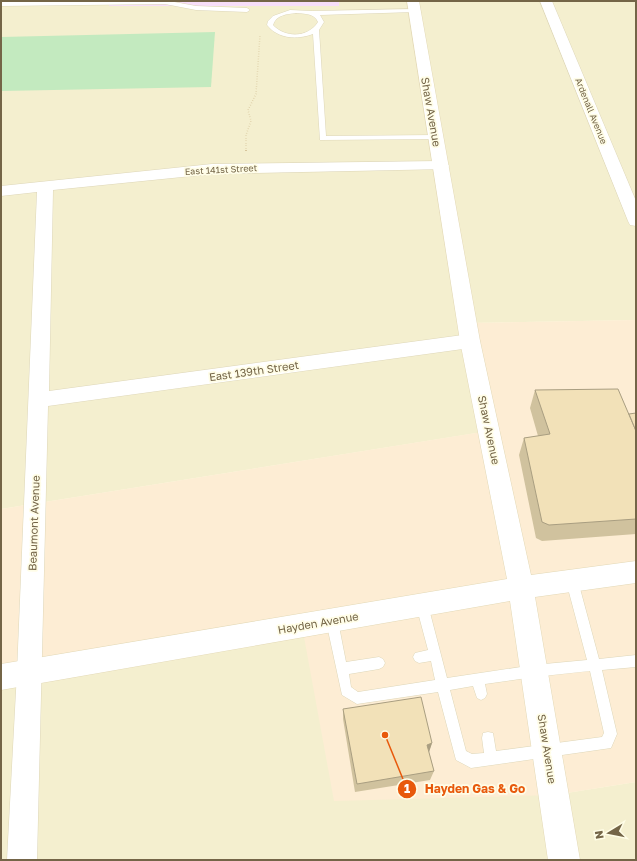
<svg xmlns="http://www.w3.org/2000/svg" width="637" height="861" viewBox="0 0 637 861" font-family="'Golos Text',sans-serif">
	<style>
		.residential { fill: #f4efcf }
		.commercial { fill: #fdedd4 }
		.education { fill: #f7def9 }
		.green { fill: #c3eabf }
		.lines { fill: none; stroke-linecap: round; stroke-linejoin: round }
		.lane-casing { stroke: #ded7b9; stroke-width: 1 }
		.street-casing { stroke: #ded7b9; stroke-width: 1 }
		.secondary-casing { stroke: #e3d9b7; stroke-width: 1 }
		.path-far1 { stroke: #d7c59b; stroke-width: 1.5; stroke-dasharray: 0.5 2; stroke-linecap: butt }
		.path { stroke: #d7c59b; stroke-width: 2; stroke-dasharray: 1 2.5; stroke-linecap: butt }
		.lane { fill: #fff; fill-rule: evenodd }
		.street { fill: #fff; fill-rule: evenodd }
		.secondary { fill: #fff; fill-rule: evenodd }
		.wall { fill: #d0c29e }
		.shaded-wall { fill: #a99e81 }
		.building { fill: #f2e1b8; stroke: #a99e81 }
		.labels { text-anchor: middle; stroke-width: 3.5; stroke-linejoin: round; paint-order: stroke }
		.far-street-label { font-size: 9px; fill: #746547; stroke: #fffde7 }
		.street-label { font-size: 11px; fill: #746547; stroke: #fffde7 }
		.leader { fill: none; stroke: #e8590c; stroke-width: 1.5 }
		.callout-dot { fill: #e8590c; stroke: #fffde7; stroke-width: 1.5 }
		.mark-label { font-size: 12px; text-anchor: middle; font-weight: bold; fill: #fff }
		.callout-label { font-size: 12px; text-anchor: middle; font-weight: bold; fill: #e8590c; stroke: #fffde7; stroke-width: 3.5; stroke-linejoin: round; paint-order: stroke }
	</style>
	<rect width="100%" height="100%" fill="#fdfae1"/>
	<g class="residential">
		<path d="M1,1H636V320L468,323L489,431L1,509Z"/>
		<path d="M302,626L554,795L636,782V860H1V677Z"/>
	</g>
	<path class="commercial" d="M636,320V782L554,795L334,801L302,626L1,677V509L488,431L467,323Z"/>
	<path class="education" d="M110,1H339V6H109Z"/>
	<path class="green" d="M215,32L211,87L1,91V37Z"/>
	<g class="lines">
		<defs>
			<g id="lane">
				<path d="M169,1L196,6L247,8L250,10L247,12L196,10L165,4L1,6V2Z"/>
				<path d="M416,9V11L414,12L320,15L324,22L319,30L326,136L436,135L440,137L439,139L320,140L313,34C297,40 278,39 267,25L268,21L273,16L290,10L312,11ZM296,13C305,14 314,13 318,22C308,38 285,38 273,25C276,15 287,14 296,13Z"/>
				<path d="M572,576L576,577L578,581L599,659L636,655V667L602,670L617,734L611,748L471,768L456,760L438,692L357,704L342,695L326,621L328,617L332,615L336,617L338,621L346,662L379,657L383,659L385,663L383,667L379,669L349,674L351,687L358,692L435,680L431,661L419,663L415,661L413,657L415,653L428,650L416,605L418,601L422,600L426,601L428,605L447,678L534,665L587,660L566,581L568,577ZM590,671L604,733L602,737L496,751L493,733L488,732L483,733L482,738L484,753L472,754L466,751L450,690L473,686L477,698L481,700L485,698L487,694L485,684L534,677Z"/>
			</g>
			<g id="street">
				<path d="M540,1H552L636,201V226L630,225L628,221Z"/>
				<path d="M441,161L447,163L449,166L447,169L212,174L53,190L49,391L470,334L477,336L480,341L477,346L470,348L48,406L37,860H7L17,672L37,192L1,196V186L212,164Z"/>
			</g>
			<path id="secondary" d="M407,1H419L480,341L531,575L636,561V583L535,597L580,860H548L510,601L1,690V664L507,579L460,341Z"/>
		</defs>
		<use href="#lane" class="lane-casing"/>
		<use href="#street" class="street-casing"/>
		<use href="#secondary" class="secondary-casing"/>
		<path class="path-far1" d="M246,151V135L251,121L248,110L256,94L260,35"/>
		<path class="path" d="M246,150V152"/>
		<use href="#lane" class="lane"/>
		<use href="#street" class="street"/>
		<use href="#secondary" class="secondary"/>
	</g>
	<g class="wall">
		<path d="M535,390L629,414L636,413V534L542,541L536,538L519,455L524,438L538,436L530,408Z"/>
		<path d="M343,709L432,743L429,752L434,771L430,780L355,792L343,719Z"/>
	</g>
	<path class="shaded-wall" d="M432,743L429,752L424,754L427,745Z"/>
	<g class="building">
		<path d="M618,389L636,431V519L549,525L542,522L524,438L550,434L535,390Z"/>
		<path d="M636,413V431L629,414Z"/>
		<path d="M421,697L432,743L427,745L434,771L357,784L343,709Z"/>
	</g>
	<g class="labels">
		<g class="far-street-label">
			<text transform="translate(591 111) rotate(68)" y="3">Ardenall Avenue</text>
			<text transform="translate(221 170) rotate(-3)" y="3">East 141st Street</text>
		</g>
		<g class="street-label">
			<text transform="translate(431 112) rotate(80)" y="4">Shaw Avenue</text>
			<text transform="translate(254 371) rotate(-8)" y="4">East 139th Street</text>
			<text transform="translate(489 430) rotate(78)" y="4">Shaw Avenue</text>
			<text transform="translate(34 523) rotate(-88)" y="4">Beaumont Avenue</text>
			<text transform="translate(318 623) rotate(-10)" y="4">Hayden Avenue</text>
			<text transform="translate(547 749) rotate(81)" y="4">Shaw Avenue</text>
		</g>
	</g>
	<path class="leader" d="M385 735L407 789"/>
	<g class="callout-dot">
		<circle cx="385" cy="735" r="4"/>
		<circle cx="407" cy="789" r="10"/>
	</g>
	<g class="mark-label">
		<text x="407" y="793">1</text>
	</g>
	<g class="callout-label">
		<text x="475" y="793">Hayden Gas &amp; Go</text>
	</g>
	<rect width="637" height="861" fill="none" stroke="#746547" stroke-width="4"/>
	<g transform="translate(609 833) rotate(260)" stroke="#fffde7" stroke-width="3" paint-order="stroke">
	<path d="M0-3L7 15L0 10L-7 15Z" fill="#746547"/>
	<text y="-6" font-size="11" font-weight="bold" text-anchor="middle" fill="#746547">N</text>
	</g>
</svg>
